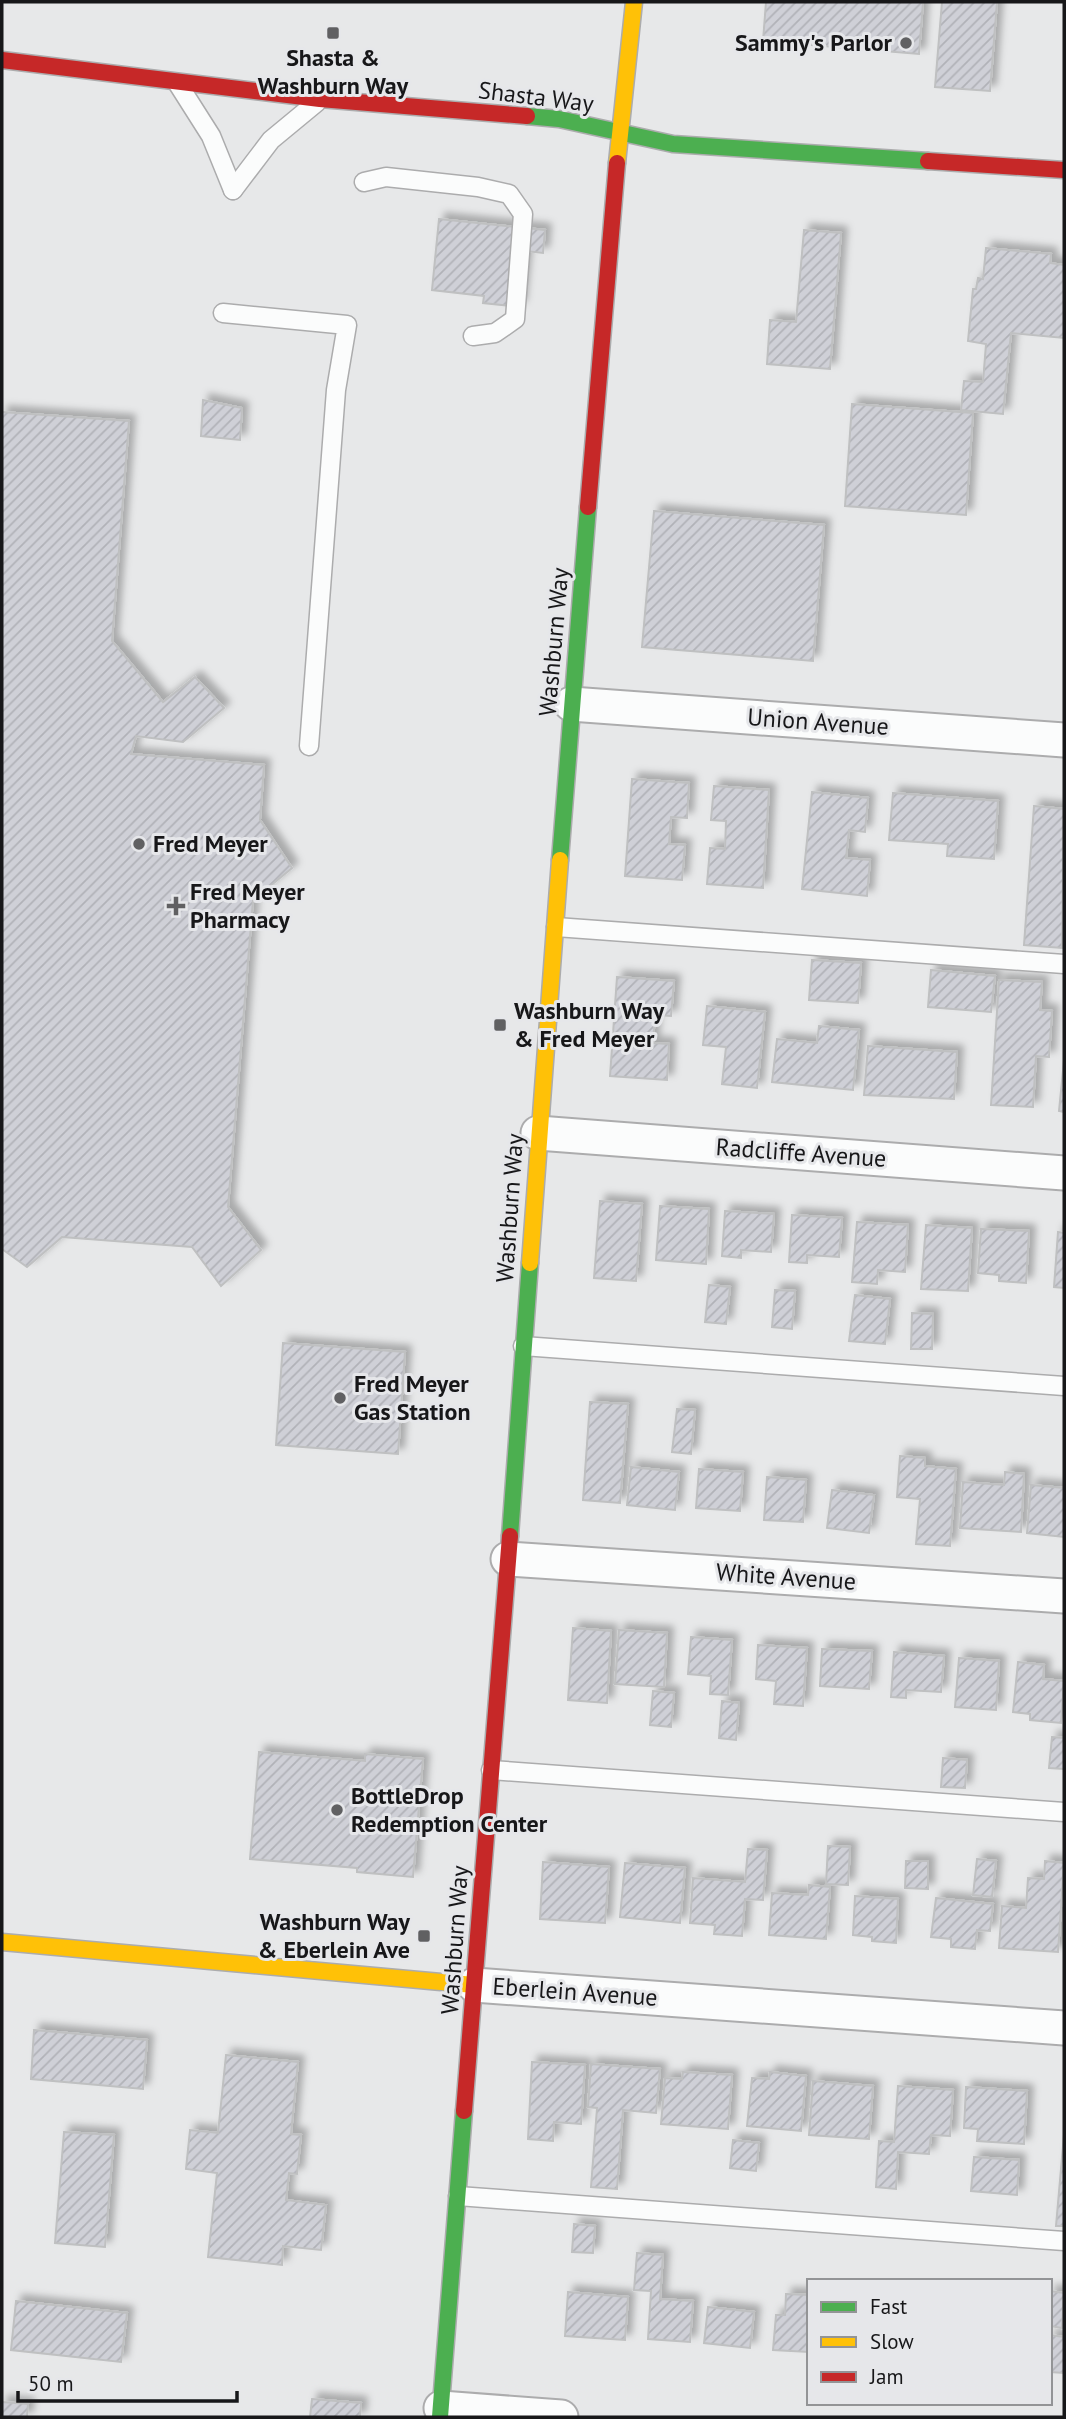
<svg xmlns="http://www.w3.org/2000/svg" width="1066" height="2419" viewBox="0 0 1066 2419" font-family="'PT Sans',sans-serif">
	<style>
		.building { fill: url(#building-hatch); stroke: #bfc0c1; stroke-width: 2; filter: url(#shadow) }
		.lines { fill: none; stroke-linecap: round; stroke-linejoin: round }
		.lane-casing { stroke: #acacad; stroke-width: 21 }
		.street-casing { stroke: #acacad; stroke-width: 37 }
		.fast-casing { stroke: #acacad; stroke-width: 19 }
		.slow-casing { stroke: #acacad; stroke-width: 19 }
		.jam-casing { stroke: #acacad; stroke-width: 19 }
		.lane { stroke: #fbfcfc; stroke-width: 18 }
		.street { stroke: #fbfcfc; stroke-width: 33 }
		.fast { stroke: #4caf50; stroke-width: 16 }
		.slow { stroke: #ffc107; stroke-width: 16 }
		.jam { stroke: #c62828; stroke-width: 16 }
		.poi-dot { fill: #606062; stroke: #e6e7ea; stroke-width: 2.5 }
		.labels { text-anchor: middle; stroke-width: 6; stroke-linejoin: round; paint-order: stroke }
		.poi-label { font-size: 24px; font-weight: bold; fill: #171719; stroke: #e6e7ea; text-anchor: start }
		.street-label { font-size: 24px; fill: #171719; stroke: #e6e7ea }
	</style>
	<defs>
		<pattern id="building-hatch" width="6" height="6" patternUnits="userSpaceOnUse" patternTransform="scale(1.75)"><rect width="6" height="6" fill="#cfd0d7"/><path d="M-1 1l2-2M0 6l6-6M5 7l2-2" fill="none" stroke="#b1b2b8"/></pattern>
		<filter id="shadow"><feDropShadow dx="6" dy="-6" stdDeviation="3.5" flood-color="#0004"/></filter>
	</defs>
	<rect width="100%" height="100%" fill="#e7e8e9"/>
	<g class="building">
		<path d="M766,2H923L919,54L763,41Z"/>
		<path d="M942,2H997L990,91L935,87Z"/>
		<path d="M439,219L545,230L543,253L526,251L520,307L483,303L484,296L432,290Z"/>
		<path d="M804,230L841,233L830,369L767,364L770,320L796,322Z"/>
		<path d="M986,248L1051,254L1050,263L1064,265V338L1011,333L1003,414L961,410L964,381L983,382L986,344L968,341L973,289H976L978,278L983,279Z"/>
		<path d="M203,400L242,408L240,440L201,436Z"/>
		<path d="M852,404L973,413L966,515L845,506Z"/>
		<path d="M2,412L129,421L112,641L163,702L195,677L224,708L183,742L136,736L131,754L264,765L260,820L292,868L253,900L228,1207L261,1250L221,1286L192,1247L62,1237L27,1267L2,1249Z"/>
		<path d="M654,511L824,525L813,661L642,647Z"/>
		<path d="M632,779L689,783L687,818L671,817L669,844L685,845L682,880L625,876Z"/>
		<path d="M714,786L769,790L763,888L707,884L710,848L725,849L726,821L711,820Z"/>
		<path d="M812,792L868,798L865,832L849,830L846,858L870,860L867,896L802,889Z"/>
		<path d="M893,793L998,801L994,859L947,856L948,844L889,840Z"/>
		<path d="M1034,806L1064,809L1062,948L1024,945Z"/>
		<path d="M812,960L861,963L858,1003L809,1000Z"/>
		<path d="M931,970L995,976L991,1012L928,1007Z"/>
		<path d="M617,977L674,981L671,1016L655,1015L653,1043L669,1044L667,1080L610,1076Z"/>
		<path d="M999,980L1042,982L1040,1010L1052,1011L1049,1057L1036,1056L1033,1107L991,1105Z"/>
		<path d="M707,1006L765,1012L757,1088L722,1084L726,1047L703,1045Z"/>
		<path d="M819,1026L859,1030L853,1090L772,1082L777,1039L817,1043Z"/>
		<path d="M868,1046L957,1052L954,1099L864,1095Z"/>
		<path d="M1064,1060V1112L1059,1111Z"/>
		<path d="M600,1201L642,1204L636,1281L594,1278Z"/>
		<path d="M660,1206L709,1209L706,1264L656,1260Z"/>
		<path d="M725,1211L774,1214L771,1252L741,1250V1258L722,1256Z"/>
		<path d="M792,1215L842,1218L839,1257L807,1255V1263L789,1262Z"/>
		<path d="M857,1222L908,1225L905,1272L878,1270L877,1284L852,1282Z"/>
		<path d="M926,1225L972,1228L968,1291L921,1289Z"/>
		<path d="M981,1229L1029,1231L1026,1283L999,1281V1275L978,1273Z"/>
		<path d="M1058,1232L1064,1233V1288L1054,1287Z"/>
		<path d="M709,1285L730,1287L726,1324L705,1322Z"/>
		<path d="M775,1290L795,1291L792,1329L772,1327Z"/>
		<path d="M855,1295L890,1299L885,1344L849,1341Z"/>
		<path d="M912,1313L933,1314L932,1349H911Z"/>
		<path d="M283,1343L405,1352L398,1454L276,1445Z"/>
		<path d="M590,1402L628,1404L620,1503L583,1500Z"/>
		<path d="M677,1409L695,1410L691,1454L672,1452Z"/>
		<path d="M900,1456L925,1458V1466L956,1469L950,1546L916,1544L920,1499L897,1497Z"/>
		<path d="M631,1467L679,1472L675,1510L627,1505Z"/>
		<path d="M699,1469L743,1472L740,1511L696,1508Z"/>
		<path d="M1005,1472L1024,1474L1021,1532L960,1528L963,1482L1004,1485Z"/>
		<path d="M767,1477L806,1480L803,1522L764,1520Z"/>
		<path d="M1031,1485L1064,1488V1537L1027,1533Z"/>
		<path d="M832,1490L874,1495L869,1533L827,1528Z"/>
		<path d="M573,1628L611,1631L607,1703L568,1700Z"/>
		<path d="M619,1630L667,1633L664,1687L615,1684Z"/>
		<path d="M691,1637L732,1640L728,1695L710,1694L711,1676L688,1674Z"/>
		<path d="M758,1645L807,1648L803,1706L774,1704L776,1681L756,1679Z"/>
		<path d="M822,1649L872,1651L869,1689L820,1686Z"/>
		<path d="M894,1652L944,1656L941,1692L906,1690V1698L891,1697Z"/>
		<path d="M959,1658L999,1661L996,1710L955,1707Z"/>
		<path d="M1018,1662L1044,1665L1043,1679L1064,1681L1061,1723L1030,1720V1714L1013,1712Z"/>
		<path d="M653,1691L674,1693L671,1727L650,1725Z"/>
		<path d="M722,1701L739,1703L736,1740L719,1738Z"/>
		<path d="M1052,1737L1064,1738V1769L1049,1768Z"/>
		<path d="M259,1752L365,1761V1754L423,1759L413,1877L357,1872V1868L250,1859Z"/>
		<path d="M943,1758L967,1760L965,1788L941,1787Z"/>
		<path d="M828,1846L850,1847L848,1885L826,1884Z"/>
		<path d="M748,1849L767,1850L763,1900L745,1899L742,1936L714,1934L715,1925L690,1923L693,1878L745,1882Z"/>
		<path d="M977,1859L996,1861L992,1897L973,1895Z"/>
		<path d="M906,1861H928V1889L905,1888Z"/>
		<path d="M1045,1861L1064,1863L1058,1952L999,1948L1002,1906L1026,1908L1028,1878L1044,1879Z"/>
		<path d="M543,1862L609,1867L605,1923L540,1919Z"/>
		<path d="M625,1863L685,1868L680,1923L620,1917Z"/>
		<path d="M809,1885L830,1887L826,1939L769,1935L772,1893L808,1895Z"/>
		<path d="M855,1896L898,1899L896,1943L872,1941V1937L853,1935Z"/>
		<path d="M936,1898L993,1904L990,1931L977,1930L975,1949L951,1947V1939L931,1937Z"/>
		<path d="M34,2030L147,2040L143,2089L31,2079Z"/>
		<path d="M226,2055L298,2062L291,2134L301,2135L297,2174L289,2173L286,2200L326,2205L321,2250L283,2246L282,2265L208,2257L217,2173L186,2169L190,2130L218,2133Z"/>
		<path d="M532,2062L585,2065L581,2124L554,2122L553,2141L528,2139Z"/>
		<path d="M591,2064L660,2069L656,2113L623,2110L617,2189L591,2187L597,2108L588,2107Z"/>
		<path d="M683,2072L732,2075L728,2129L661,2124L665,2078L682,2079Z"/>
		<path d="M770,2072L806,2076L801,2131L747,2126L752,2078L769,2079Z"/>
		<path d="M813,2081L873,2086L869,2139L809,2135Z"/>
		<path d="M898,2086L953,2090L950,2136L931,2135L929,2154L898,2152L896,2189L876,2187L879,2141L894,2142Z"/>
		<path d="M966,2087L1027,2091L1024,2144L977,2141L978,2129L964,2128Z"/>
		<path d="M64,2132L114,2135L105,2247L55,2243Z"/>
		<path d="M1064,2134V2226H1056Z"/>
		<path d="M733,2140L759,2143L756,2171L730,2168Z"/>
		<path d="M974,2157L1019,2160L1017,2195L971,2191Z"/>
		<path d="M574,2224L595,2226L593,2253L572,2252Z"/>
		<path d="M637,2253L663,2255L660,2299L693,2301L690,2342L648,2339L651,2291L634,2290Z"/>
		<path d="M1050,2291L1064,2293L1062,2328L1050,2326Z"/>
		<path d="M568,2292L628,2297L625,2340L565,2336Z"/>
		<path d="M786,2294L809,2295V2352L773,2350L776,2315H785Z"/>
		<path d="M16,2301L127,2313L121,2362L11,2350Z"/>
		<path d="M708,2307L754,2312L750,2348L704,2343Z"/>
		<path d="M1050,2335L1064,2337V2373L1050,2372Z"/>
		<path d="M312,2399L361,2403L360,2417H310Z"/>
		<path d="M2,2402L28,2404L27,2417H2Z"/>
	</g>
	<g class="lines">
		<defs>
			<g id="lane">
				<path d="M178,84L211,136L233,190"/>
				<path d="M364,182L386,177L478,187L509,194L523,214L515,319L495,333L473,336"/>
				<path d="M233,190L271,140L317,102"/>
				<path d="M223,313L347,325L336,390L309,746"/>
				<path d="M556,927L1064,964"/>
				<path d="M523,1346L1064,1386"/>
				<path d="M491,1770L1064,1812"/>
				<path d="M458,2196L1064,2241"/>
			</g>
			<g id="street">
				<path d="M571,704L1064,740"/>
				<path d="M538,1133L1064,1173"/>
				<path d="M508,1559L1064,1596"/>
				<path d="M474,1985L1064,2028"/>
				<path d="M441,2408L561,2417"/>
			</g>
			<g id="fast">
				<path d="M527,116L559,119L673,144L928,161"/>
				<path d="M560,860L588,507"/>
				<path d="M510,1536L530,1263"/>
				<path d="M440,2417L464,2111"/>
			</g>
			<g id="slow">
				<path d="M617,163L634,2"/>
				<path d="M530,1263L560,860"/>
				<path d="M2,1942L474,1985"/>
			</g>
			<g id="jam">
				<path d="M2,60L320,99L527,116"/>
				<path d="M928,161L1064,170"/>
				<path d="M588,507L617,163"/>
				<path d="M464,2111L510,1536"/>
			</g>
		</defs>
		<use href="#lane" class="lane-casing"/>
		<use href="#street" class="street-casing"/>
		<use href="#fast" class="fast-casing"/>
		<use href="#slow" class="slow-casing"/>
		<use href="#jam" class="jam-casing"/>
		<use href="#lane" class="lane"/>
		<use href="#street" class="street"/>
		<use href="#fast" class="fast"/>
		<use href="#slow" class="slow"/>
		<use href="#jam" class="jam"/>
	</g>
	<g class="poi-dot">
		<rect x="326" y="26" width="14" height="14" rx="3.5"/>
		<circle cx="906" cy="43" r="7"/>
		<circle cx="139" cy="844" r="7"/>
		<path d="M172.5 895.5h7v7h7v7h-7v7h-7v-7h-7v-7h7z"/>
		<rect x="493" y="1018" width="14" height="14" rx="3.5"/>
		<circle cx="340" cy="1398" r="7"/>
		<circle cx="337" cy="1810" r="7"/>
		<rect x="417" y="1929" width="14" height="14" rx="3.5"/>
	</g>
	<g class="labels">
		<g class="poi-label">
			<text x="892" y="51" text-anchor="end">Sammy's Parlor</text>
			<text x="333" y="66" text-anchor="middle">Shasta &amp;<tspan x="333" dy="28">Washburn Way</tspan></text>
			<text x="153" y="852">Fred Meyer</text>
			<text x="190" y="900">Fred Meyer<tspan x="190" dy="28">Pharmacy</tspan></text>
			<text x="514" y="1019">Washburn Way<tspan x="514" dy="28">&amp; Fred Meyer</tspan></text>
			<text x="354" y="1392">Fred Meyer<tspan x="354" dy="28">Gas Station</tspan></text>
			<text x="351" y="1804">BottleDrop<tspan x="351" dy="28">Redemption Center</tspan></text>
			<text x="410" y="1930" text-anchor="end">Washburn Way<tspan x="410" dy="28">&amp; Eberlein Ave</tspan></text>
		</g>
		<g class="street-label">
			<text transform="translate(536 97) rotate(7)" y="8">Shasta Way</text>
			<text transform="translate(554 642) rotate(-85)" y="8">Washburn Way</text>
			<text transform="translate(818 722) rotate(4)" y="8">Union Avenue</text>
			<text transform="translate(801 1153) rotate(4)" y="8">Radcliffe Avenue</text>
			<text transform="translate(510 1208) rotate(-86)" y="8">Washburn Way</text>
			<text transform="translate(786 1577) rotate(4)" y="8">White Avenue</text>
			<text transform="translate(455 1940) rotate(-86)" y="8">Washburn Way</text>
			<text transform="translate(575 1992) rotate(4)" y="8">Eberlein Avenue</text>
		</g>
	</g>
	<rect width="1066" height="2419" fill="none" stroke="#171719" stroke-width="7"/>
	<rect x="807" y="2279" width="245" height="126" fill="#e6e7ea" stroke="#939496" stroke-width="2"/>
	<rect x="821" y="2302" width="35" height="10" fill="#4caf50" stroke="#939496" stroke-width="2"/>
	<text x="870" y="2314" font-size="21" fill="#171719">Fast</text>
	<rect x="821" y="2337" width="35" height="10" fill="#ffc107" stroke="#939496" stroke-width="2"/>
	<text x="870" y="2349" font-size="21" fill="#171719">Slow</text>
	<rect x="821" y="2372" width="35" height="10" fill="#c62828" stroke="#939496" stroke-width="2"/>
	<text x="870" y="2384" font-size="21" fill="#171719">Jam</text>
	<path d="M18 2391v10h219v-10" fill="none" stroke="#171719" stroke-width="3.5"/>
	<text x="28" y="2391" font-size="21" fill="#171719" stroke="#e6e7ea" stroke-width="5" paint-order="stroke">50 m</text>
</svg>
